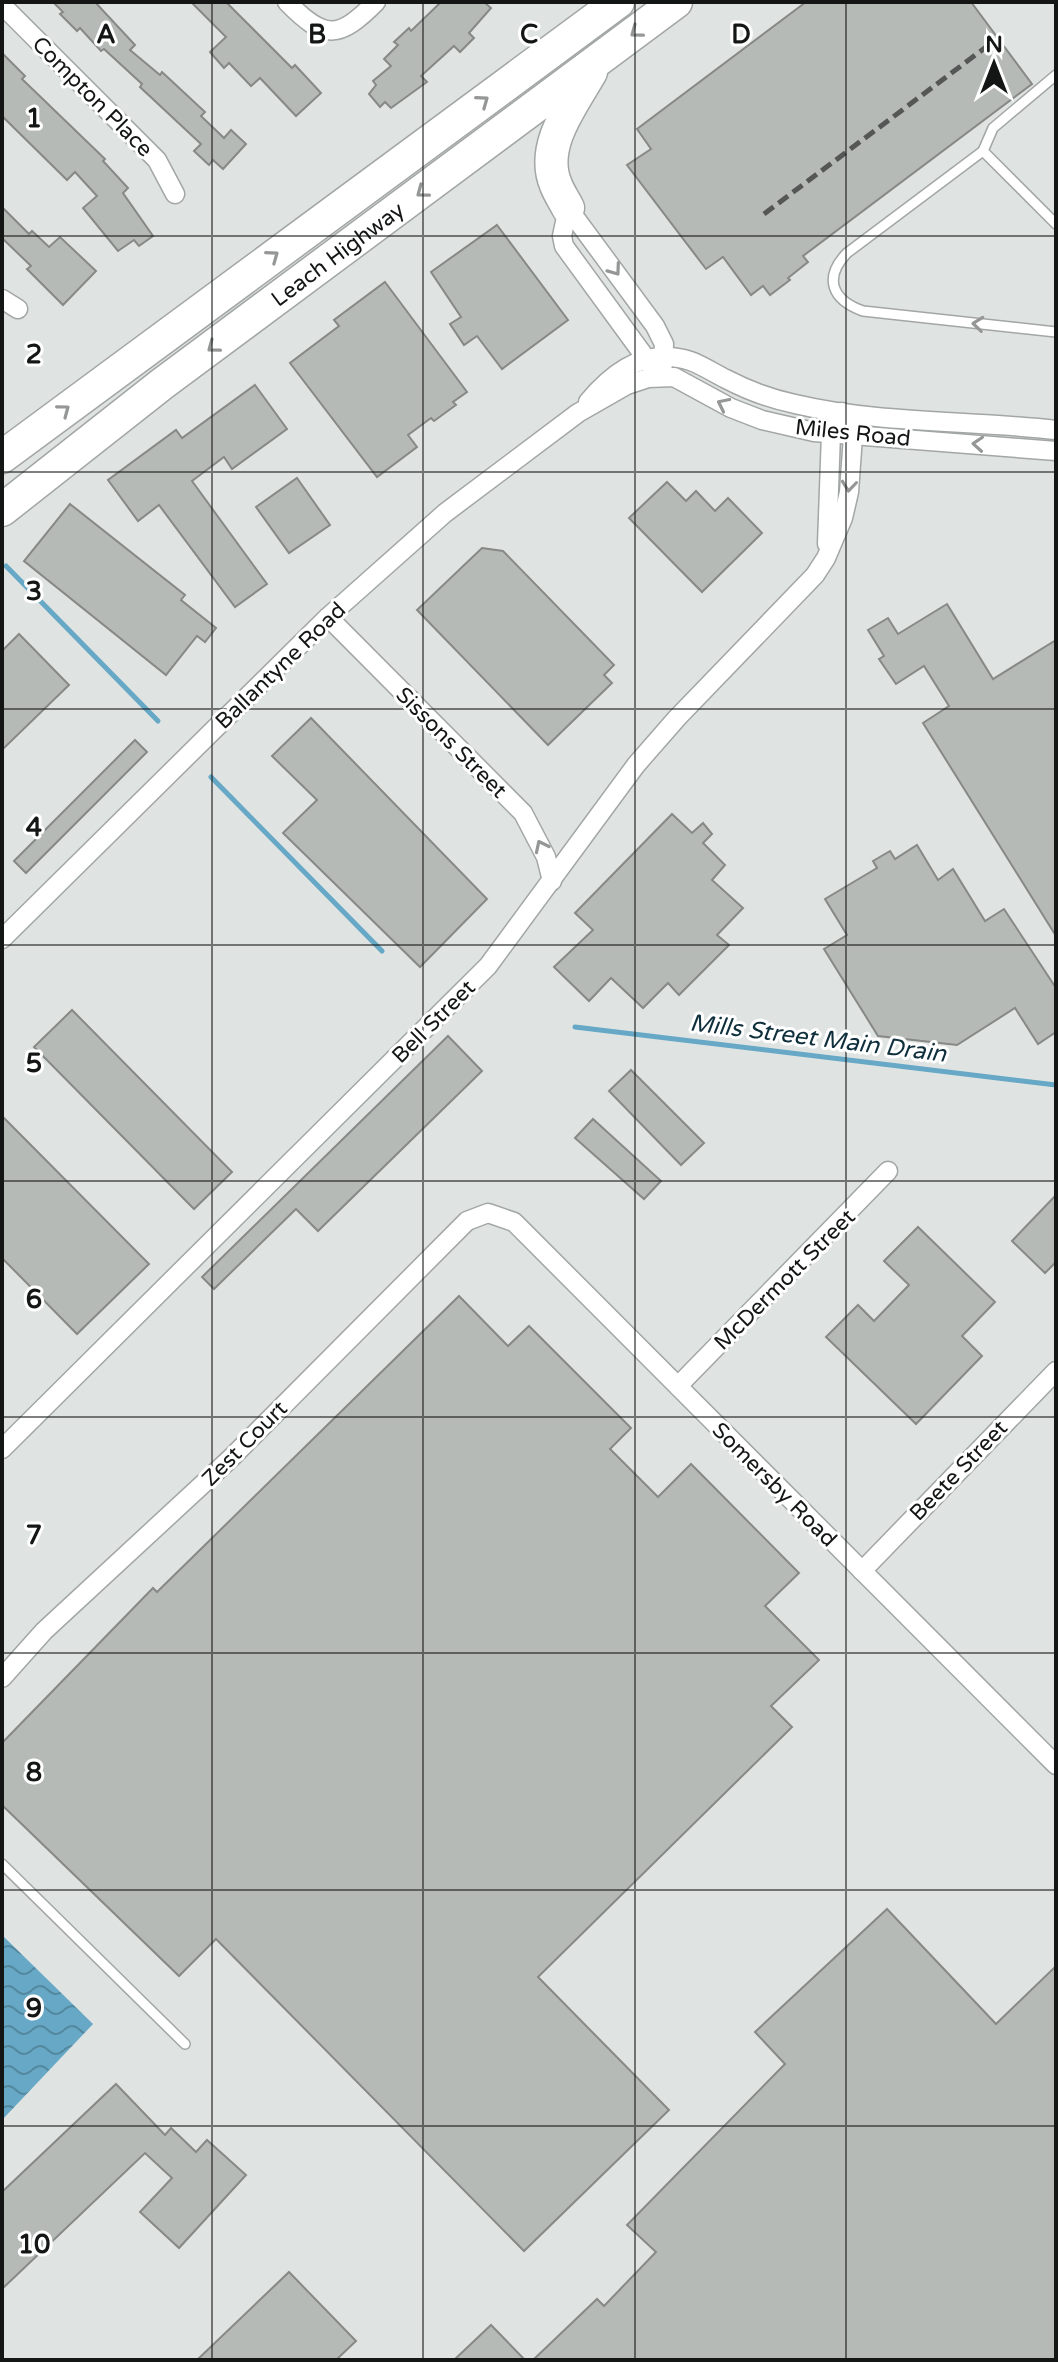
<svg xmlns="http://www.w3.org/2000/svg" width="1058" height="2362" viewBox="0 0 1058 2362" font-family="'Varela Round',sans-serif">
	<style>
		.water { fill: url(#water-waves) }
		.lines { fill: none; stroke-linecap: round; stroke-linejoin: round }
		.stream { stroke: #66a8c5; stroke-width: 5 }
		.building { fill: #b6bab7; stroke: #868986; stroke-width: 2 }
		.lane-casing { stroke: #a2a6a5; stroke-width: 12 }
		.street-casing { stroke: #a2a6a5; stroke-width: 21 }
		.highway-casing { stroke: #a2a6a5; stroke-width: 35 }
		.lane { stroke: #fff; stroke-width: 9 }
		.street { stroke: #fff; stroke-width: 18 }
		.highway { stroke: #fff; stroke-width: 32 }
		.rail { stroke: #545756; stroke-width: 5; stroke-dasharray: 12 6; stroke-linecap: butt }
		.oneway { stroke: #959696 }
		.grid { fill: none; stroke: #141615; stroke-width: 2; stroke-opacity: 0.55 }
		.labels { text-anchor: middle; stroke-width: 6; stroke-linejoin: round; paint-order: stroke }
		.street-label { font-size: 22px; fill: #141615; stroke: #fff }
		.water-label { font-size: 24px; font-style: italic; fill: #0f2f3c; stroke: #fff }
		.grid-label { font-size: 26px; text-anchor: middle; font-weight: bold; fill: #141615; stroke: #fff; stroke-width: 6; stroke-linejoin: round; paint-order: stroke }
	</style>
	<defs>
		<pattern id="water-waves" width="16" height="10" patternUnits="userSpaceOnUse" patternTransform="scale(2)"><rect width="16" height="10" fill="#66a8c5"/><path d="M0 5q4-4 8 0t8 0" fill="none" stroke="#53889f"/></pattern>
	</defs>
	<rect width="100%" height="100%" fill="#dfe4e3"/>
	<path class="water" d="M2,1935L93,2024L2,2120Z"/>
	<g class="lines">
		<g class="stream">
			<path d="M6,566L158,721"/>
			<path d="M211,777L382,951"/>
			<path d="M575,1027L1056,1085"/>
		</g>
	</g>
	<g class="building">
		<path d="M53,2H95L135,45L130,50L160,75L162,72L205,112L201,116L224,138L231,130L246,144L223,169L213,160L209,165L194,151L201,144L140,87L142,84L104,49L101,51L80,28L77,31L60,14L63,12Z"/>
		<path d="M191,2H226L292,68L295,65L321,93L296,116L260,78L251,86L229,63L224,68L210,52L226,37Z"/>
		<path d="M441,2H484L491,8L469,33L474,38L460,52L454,46L421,76L427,82L391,108L385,102L380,107L369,94L376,85L373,81L391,66L384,59L398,45L394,42L409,28L411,31Z"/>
		<path d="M806,2H971L1032,84L803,256L808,262L788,278L790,280L770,295L763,286L751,295L723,257L706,269L627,165L651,149L637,129Z"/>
		<path d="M2,53L25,76L22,79L105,159L103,161L128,188L123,193L153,236L139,246L134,240L118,251L83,208L97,196L75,172L67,180L2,116Z"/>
		<path d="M2,207L29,234L32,231L49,247L60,237L96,271L63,305L27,269L31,266L2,238Z"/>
		<path d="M497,225L568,320L502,369L477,336L464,345L450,324L461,317L431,272Z"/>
		<path d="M385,282L467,392L453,402L456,405L434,421L431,418L408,435L417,447L377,477L290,363L339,326L334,320Z"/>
		<path d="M255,385L287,429L232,469L224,457L192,481L267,584L235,607L159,505L138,521L108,480L176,430L182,438Z"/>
		<path d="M297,478L330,525L289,553L256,507Z"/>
		<path d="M667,482L686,501L696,491L715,511L728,498L762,533L702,592L629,518Z"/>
		<path d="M70,504L185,595L181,600L216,628L205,642L197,636L166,675L24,561Z"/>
		<path d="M482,548L503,551L614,665L604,675L612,683L548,745L417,610Z"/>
		<path d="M947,604L993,679L1056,640V936L923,723L949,706L924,666L896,684L879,659L884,656L868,630L888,618L898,634Z"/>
		<path d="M19,634L69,685L2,750V651Z"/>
		<path d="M311,718L487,899L420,967L283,833L317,800L272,756Z"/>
		<path d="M135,740L147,752L26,873L14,861Z"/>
		<path d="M672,814L692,833L703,823L712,834L703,843L725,865L712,880L743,908L717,935L729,945L679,995L668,983L643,1008L611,978L589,1001L554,967L593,930L575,913Z"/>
		<path d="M917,845L938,880L953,869L985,921L1004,909L1056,988V1032L1038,1044L1015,1008L957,1045L878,1036L824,949L847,935L825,899L877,868L873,861L890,851L895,859Z"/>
		<path d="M72,1010L232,1172L194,1209L34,1047Z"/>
		<path d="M448,1036L482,1071L318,1231L296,1209L214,1289L202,1277Z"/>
		<path d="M631,1070L704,1143L681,1165L609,1091Z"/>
		<path d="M2,1116L149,1264L77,1334L2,1258Z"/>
		<path d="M593,1119L661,1181L644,1199L575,1138Z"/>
		<path d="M1056,1195V1262L1045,1273L1012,1241Z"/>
		<path d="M918,1227L995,1302L962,1336L982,1356L916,1424L826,1337L858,1305L874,1321L909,1285L884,1261Z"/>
		<path d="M459,1296L508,1346L529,1326L631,1428L610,1449L658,1497L691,1464L799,1573L765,1606L819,1660L771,1706L792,1727L538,1977L669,2110L524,2251L216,1939L179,1976L2,1805V1743L153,1588L157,1592Z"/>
		<path d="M887,1909L996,2024L1056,1966V2360H533L597,2299L604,2306L656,2252L627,2225L785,2064L755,2032Z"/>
		<path d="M116,2084L165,2135L171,2128L196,2152L207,2140L246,2175L179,2248L140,2212L172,2178L145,2153L2,2289V2192Z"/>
		<path d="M289,2272L356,2341L336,2360H197Z"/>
		<path d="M491,2325L525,2360H454Z"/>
	</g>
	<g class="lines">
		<defs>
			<g id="lane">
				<path d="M983,151L993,128L1056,75"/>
				<path d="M1056,224L983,151L847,253C823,278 832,300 863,311L1056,332"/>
				<path d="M2,1864L185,2044"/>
			</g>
			<g id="street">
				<path d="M287,2C325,41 339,39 376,2"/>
				<path d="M2,5L157,160L175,194"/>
				<path d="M568,208L562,236L564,246L653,368"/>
				<path d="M568,208L655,326L664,344L663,365"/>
				<path d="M2,299L18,309"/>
				<path d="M588,402C607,379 632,357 664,357C690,356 704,368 726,379C747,390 771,399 795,404C880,424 969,420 1056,430"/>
				<path d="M827,544L831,434L837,423"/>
				<path d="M328,617L523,813L546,857L552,881"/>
				<path d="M2,939L328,617L445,513L578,413L627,385L648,378L674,377L731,408L762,420L814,432L1056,451"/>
				<path d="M678,1386L888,1171"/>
				<path d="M2,1449L488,966L636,765L677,718L815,575L826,558L843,518L849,492L853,436L842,412"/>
				<path d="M862,1571L1056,1371"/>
				<path d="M2,1678L44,1631L231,1458L467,1221L488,1213L514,1222L1056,1765"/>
			</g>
			<g id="highway">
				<path d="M568,208C564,200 559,193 556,185C539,146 573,104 591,72"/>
				<path d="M2,457L618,2"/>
				<path id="s1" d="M2,510L162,384L676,2"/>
			</g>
		</defs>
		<use href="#lane" class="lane-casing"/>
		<use href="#street" class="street-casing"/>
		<use href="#highway" class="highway-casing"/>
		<use href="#lane" class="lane"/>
		<use href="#street" class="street"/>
		<use href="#highway" class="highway"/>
		<path class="rail" d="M764,214L1002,35"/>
	</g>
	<defs><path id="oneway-chevron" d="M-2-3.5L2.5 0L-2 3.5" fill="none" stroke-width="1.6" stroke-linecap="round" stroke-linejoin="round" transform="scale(2)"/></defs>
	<g class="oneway">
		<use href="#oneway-chevron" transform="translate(636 32) rotate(143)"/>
		<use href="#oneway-chevron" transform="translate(483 101) rotate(-36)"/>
		<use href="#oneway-chevron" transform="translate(422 192) rotate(143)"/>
		<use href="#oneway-chevron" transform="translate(273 256) rotate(-36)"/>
		<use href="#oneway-chevron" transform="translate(615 270) rotate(54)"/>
		<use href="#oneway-chevron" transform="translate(978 324) rotate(-174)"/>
		<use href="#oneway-chevron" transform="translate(213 347) rotate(143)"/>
		<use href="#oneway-chevron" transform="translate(723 404) rotate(-154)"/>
		<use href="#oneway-chevron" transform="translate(64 410) rotate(-37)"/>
		<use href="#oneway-chevron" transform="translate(978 444) rotate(-176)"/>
		<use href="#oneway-chevron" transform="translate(849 486) rotate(96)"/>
		<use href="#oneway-chevron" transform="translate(541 846) rotate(-116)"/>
	</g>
	<path class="grid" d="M212,2V2360M423,2V2360M635,2V2360M846,2V2360M2,236H1056M2,472H1056M2,709H1056M2,945H1056M2,1181H1056M2,1417H1056M2,1653H1056M2,1890H1056M2,2126H1056"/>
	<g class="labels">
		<g class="street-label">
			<text transform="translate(93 96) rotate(45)" y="8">Compton Place</text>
			<text dy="8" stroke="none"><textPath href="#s1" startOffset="422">Leach Highway</textPath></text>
			<text transform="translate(853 432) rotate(6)" y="8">Miles Road</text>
			<text transform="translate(280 665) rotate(-44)" y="8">Ballantyne Road</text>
			<text transform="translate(452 742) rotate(45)" y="8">Sissons Street</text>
			<text transform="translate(433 1021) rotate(-45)" y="8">Bell Street</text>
			<text transform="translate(784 1279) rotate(-45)" y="8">McDermott Street</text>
			<text transform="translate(244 1443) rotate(-45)" y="8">Zest Court</text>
			<text transform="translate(958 1470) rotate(-46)" y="8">Beete Street</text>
			<text transform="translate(775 1484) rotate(45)" y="8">Somersby Road</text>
		</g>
		<g class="water-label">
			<text transform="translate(818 1038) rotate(7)" y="8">Mills Street Main Drain</text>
		</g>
	</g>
	<g class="grid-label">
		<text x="106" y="43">A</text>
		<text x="317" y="43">B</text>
		<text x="529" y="43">C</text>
		<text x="741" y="43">D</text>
		<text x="34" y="127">1</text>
		<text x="34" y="363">2</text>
		<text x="34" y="600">3</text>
		<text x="34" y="836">4</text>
		<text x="34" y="1072">5</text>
		<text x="34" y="1308">6</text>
		<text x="34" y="1544">7</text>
		<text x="34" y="1781">8</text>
		<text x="34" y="2017">9</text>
		<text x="34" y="2253">10</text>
	</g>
	<rect width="1058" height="2362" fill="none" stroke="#141615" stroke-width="8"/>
	<g transform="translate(994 64)" stroke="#ffffff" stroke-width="6" paint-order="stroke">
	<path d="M0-6L14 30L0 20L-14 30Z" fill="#141615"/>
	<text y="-12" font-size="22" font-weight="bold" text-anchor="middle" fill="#141615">N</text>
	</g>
</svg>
